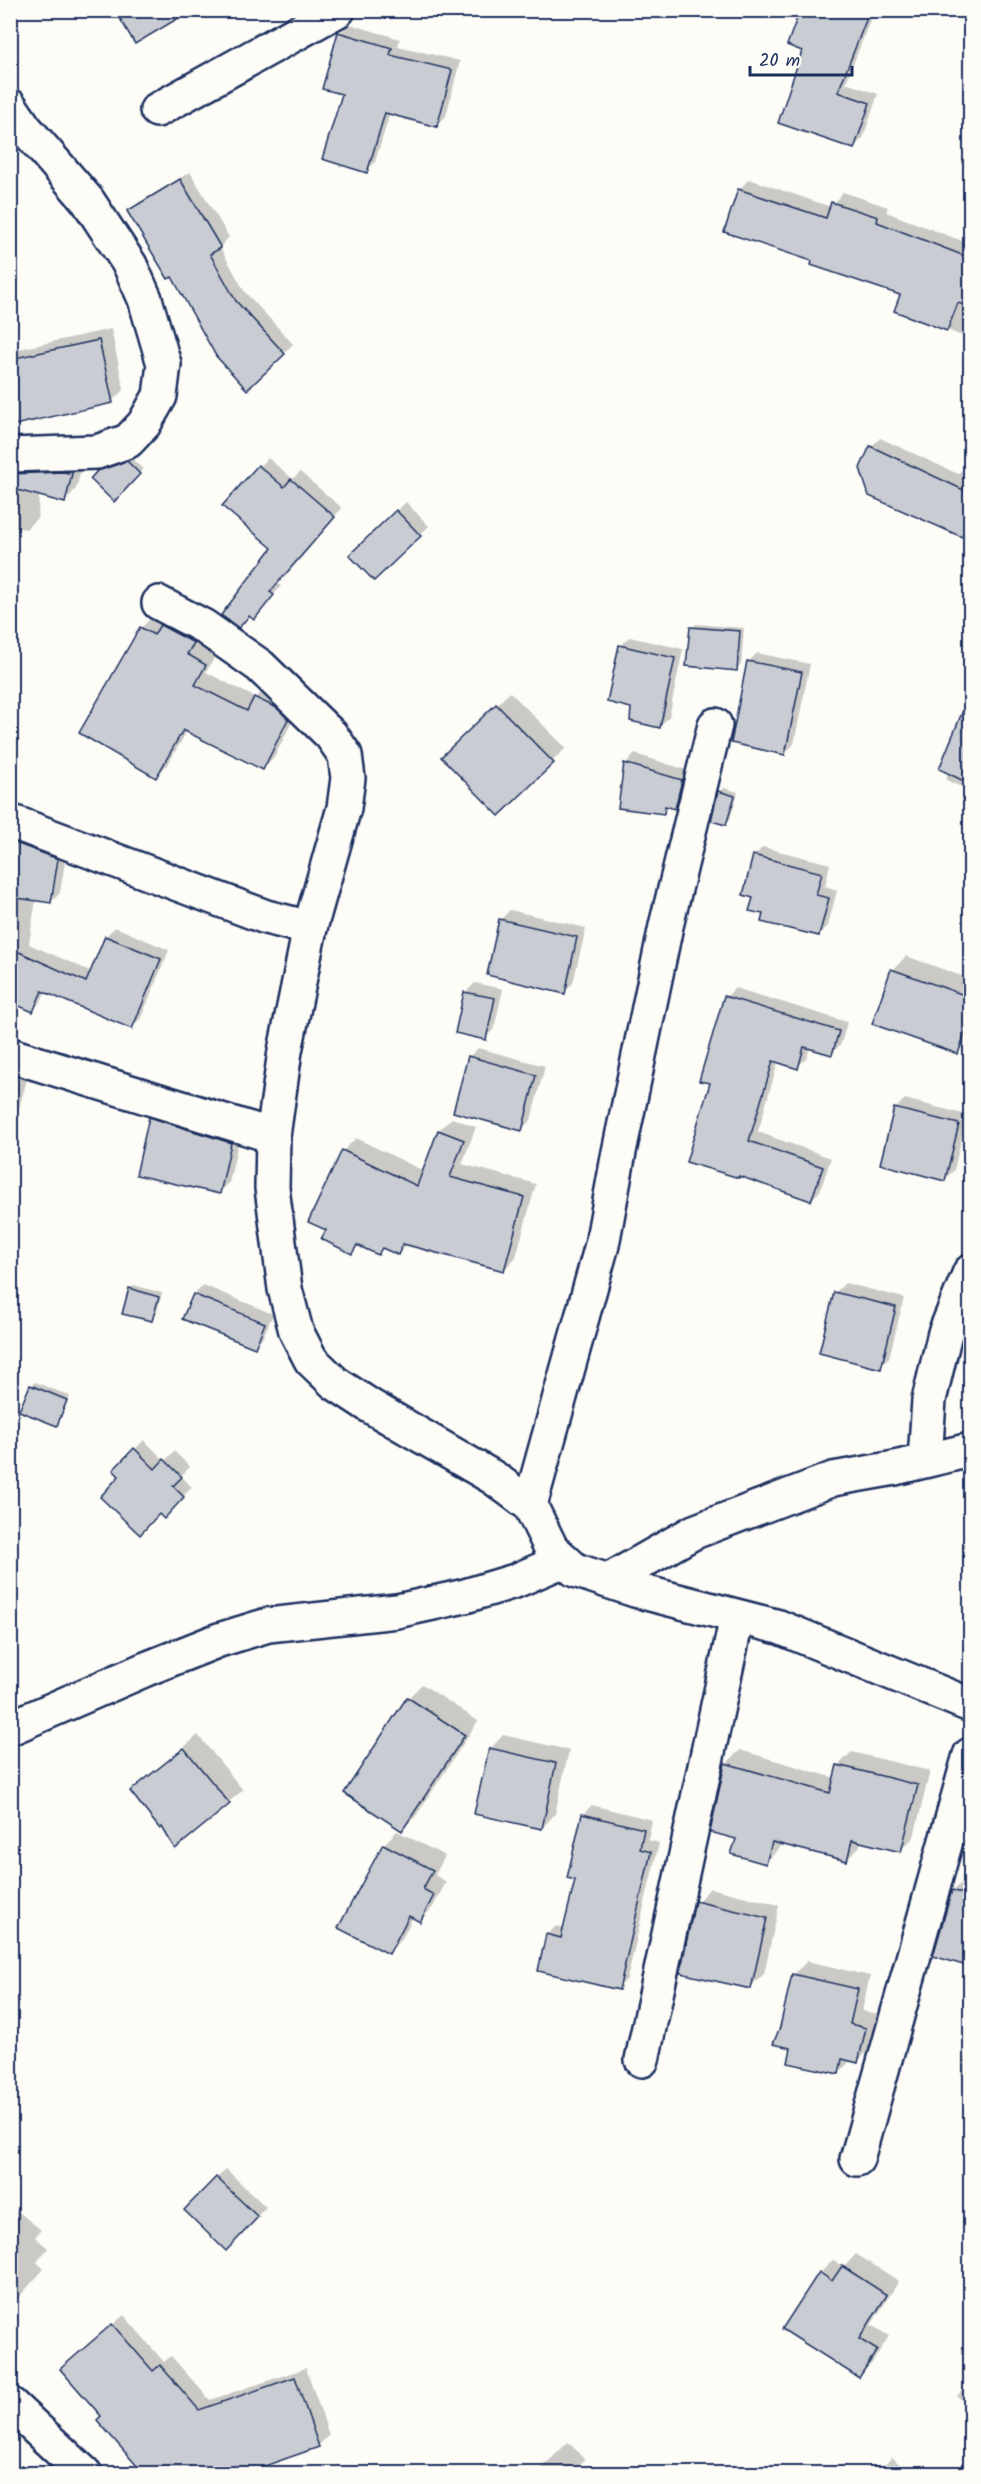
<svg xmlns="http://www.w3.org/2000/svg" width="981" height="2484" viewBox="0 0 981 2484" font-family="Kalam,sans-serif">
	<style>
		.shadow { fill: #0003 }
		.building { fill: #c9ccd3; stroke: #1b2f5e; stroke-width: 1.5 }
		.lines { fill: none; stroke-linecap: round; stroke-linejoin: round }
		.minor-casing { stroke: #1b2f5e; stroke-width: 38 }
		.minor { stroke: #fdfcf7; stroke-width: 33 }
	</style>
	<rect width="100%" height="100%" fill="#fdfcf7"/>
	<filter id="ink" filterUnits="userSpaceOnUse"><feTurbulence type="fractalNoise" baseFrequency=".0167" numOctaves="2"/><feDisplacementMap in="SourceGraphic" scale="12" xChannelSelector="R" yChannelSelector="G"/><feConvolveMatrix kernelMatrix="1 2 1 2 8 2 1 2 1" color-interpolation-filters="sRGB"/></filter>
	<g filter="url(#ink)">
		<g class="shadow">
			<path d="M801,10H874L846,83L878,94L863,138L854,147L804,50Z"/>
			<path d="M349,24L400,39L398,46L460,61L446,116L437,125L390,113L375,162L366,171L343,93L340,33Z"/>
			<path d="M190,172L229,237L220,247L245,292L293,344L284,353L172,275L129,212L138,203Z"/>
			<path d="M749,179L831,207L843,192L888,207L886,212L970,244V339L896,310L902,294L814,260L739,190Z"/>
			<path d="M111,329L124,390L112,401L10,424V351Z"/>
			<path d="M880,438L958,474L970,461V529L961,536L871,447Z"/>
			<path d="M10,458L83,463L76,489L65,501L39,494L38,517L26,529L10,527Z"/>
			<path d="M131,458L143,469L114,500L92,479L103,467Z"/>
			<path d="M268,458L293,479L300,472L342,508L277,583L281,586L254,618L274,548L224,506Z"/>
			<path d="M406,502L429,526L420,535L360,546Z"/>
			<path d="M153,616L217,653L206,672L256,698L267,686L299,707L275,756L263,768L187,731L168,764L156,776L141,628Z"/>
			<path d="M696,624L744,628L741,665L736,669L692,628Z"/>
			<path d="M629,637L683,649L669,717L660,726L633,706L620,646Z"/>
			<path d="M757,653L810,664L794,744L785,753L748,662Z"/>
			<path d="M510,692L566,748L499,814L443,757Z"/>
			<path d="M968,715L970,716V791L946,780Z"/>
			<path d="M635,754L690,771L684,799L675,808L669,806L663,812L620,806L626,763Z"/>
			<path d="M724,788L738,792L730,819L726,824L720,792Z"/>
			<path d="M19,832L67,850L60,893L51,902L36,899L29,944L92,972L106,936L115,927L169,950L141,1018L132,1027L46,991L41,1001L32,1010L10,1000V841Z"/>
			<path d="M763,847L830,864L825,886L837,890L828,926L819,935L765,913L755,897L754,856Z"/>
			<path d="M510,910L586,928L573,983L564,992L488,974L501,919Z"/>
			<path d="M906,956L970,979V1040L958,1052L893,970Z"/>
			<path d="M475,983L503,989L494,1029L485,1038L457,1032L466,992Z"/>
			<path d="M735,988L847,1022L841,1044L832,1053L810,1047L807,1058L797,1067L778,1062L758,1132L831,1158L820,1191L811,1200L740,1175L712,1082L726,997Z"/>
			<path d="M478,1048L545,1066L531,1120L522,1129L469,1057Z"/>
			<path d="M10,1062L30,1069L17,1115L10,1122Z"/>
			<path d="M905,1099L967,1115L954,1170L945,1179L882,1163L896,1108Z"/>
			<path d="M159,1109L240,1134L229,1183L220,1192L150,1118Z"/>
			<path d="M452,1118L476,1127L462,1164L536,1184L516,1257L504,1270L407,1244L397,1253L384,1247L378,1254L360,1245L352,1253L328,1229L310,1221L343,1151L356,1138L424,1171L439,1130Z"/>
			<path d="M845,1283L904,1298L889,1358L880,1367L821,1352L836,1292Z"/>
			<path d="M134,1285L162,1293L156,1316L152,1320L130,1289Z"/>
			<path d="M203,1285L273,1314L263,1337L254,1346L194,1294Z"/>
			<path d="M35,1382L70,1396L60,1420L56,1424L31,1386Z"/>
			<path d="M144,1440L165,1461L174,1451L190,1467L181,1476L192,1487L173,1508L159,1512L115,1470Z"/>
			<path d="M422,1684L478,1721L416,1816L402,1829L346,1793L408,1698Z"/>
			<path d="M198,1735L243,1790L176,1847L163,1824L133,1792Z"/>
			<path d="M503,1735L569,1750L555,1814L542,1828L490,1749Z"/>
			<path d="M740,1750L835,1778L838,1765L852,1752L930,1771L914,1837L901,1850L861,1841L860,1846L847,1859L781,1843L779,1849L766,1862L737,1838L726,1764Z"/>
			<path d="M592,1805L652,1820L648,1840L659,1843L627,1979L618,1988L547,1935L556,1926L565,1928L577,1879L583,1814Z"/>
			<path d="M397,1831L445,1856L435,1875L446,1882L433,1907L420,1921L413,1917L402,1939L388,1953L384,1844Z"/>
			<path d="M966,1878L970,1879V1965L935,1955L953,1891Z"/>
			<path d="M710,1888L779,1905L764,1974L750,1987L697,1902Z"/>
			<path d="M807,1961L870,1976L862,2011L879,2014L871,2048L858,2061L851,2060L839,2073L793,2047L782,2028L793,1975Z"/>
			<path d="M970,2026V2108L965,2107L970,2077L961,2075Z"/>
			<path d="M226,2169L266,2207L226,2249L186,2210Z"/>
			<path d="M10,2205L41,2230L35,2237L48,2248L37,2262L44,2269L11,2306Z"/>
			<path d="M856,2254L899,2281L871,2325L889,2336L872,2363L859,2376L820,2273L833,2260L844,2267Z"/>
			<path d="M124,2315L164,2362L171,2356L210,2400L306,2368L329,2435L319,2445L237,2474L103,2416L73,2359Z"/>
			<path d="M970,2381V2408L957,2396Z"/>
			<path d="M568,2442L585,2459L577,2468L582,2474H536Z"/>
			<path d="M892,2457L908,2472L914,2467L921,2474H877Z"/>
		</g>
		<g class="building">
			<path d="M115,10H192L135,44Z"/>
			<path d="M800,10H870L838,92L870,103L854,149L778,123L802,51L787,45Z"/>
			<path d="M338,32L392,48L390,55L452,70L437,127L385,113L367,173L322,159L342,94L322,89Z"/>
			<path d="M180,179L221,248L210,254L236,301L285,354L247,390L216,356L172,277L168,279L127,211Z"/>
			<path d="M738,189L826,218L831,202L878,217L877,222L970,258V289L964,305L958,303L947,331L894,311L900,295L811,265L812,261L724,232Z"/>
			<path d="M99,340L113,403L10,426V359Z"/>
			<path d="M870,446L970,493V518L962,537L869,496L860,468Z"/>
			<path d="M127,461L140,474L114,502L90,479L97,471Z"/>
			<path d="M258,465L284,487L291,479L335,517L270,592L274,595L254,620L249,616L239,628L221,615L272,548L222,506Z"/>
			<path d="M64,472L72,474L65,503L10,488V474Z"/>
			<path d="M396,510L421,536L374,581L349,555Z"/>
			<path d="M160,625L194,643L187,654L206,665L195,685L247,711L254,697L277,708L288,719L263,770L183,730L156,778L79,733L140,627L154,635Z"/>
			<path d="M690,627L740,631L737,671L686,666Z"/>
			<path d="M619,645L675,658L660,728L630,721L631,708L607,702Z"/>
			<path d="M747,661L802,672L785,755L731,743Z"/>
			<path d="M970,693V784L939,769Z"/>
			<path d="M496,704L554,763L499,816L441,757Z"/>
			<path d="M624,763L682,780L675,809L665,806L664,814L618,808Z"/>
			<path d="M718,791L735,796L726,825L711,821Z"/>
			<path d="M10,841L58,859L51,903L10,897Z"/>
			<path d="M753,855L822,873L816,895L829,898L819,936L761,922L763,914L749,911L753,898L743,895Z"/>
			<path d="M499,919L577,937L565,994L487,975Z"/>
			<path d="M105,936L161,959L132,1029L42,991L33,1012L10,1002V948L86,982Z"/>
			<path d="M891,969L970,997V1018L958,1054L872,1024Z"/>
			<path d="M464,992L495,998L486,1040L455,1033Z"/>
			<path d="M724,996L839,1031L832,1055L804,1047L798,1069L773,1061L749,1141L823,1167L811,1201L739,1176V1178L686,1162L710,1083L699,1081Z"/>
			<path d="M468,1056L536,1075L522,1131L453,1112Z"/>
			<path d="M894,1108L959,1124L945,1181L880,1164Z"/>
			<path d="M149,1117L231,1143L220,1194L136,1175Z"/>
			<path d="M438,1130L464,1140L450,1177L524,1197L504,1271L403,1244L398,1255L382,1248L378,1255L357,1245L352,1254L321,1239L326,1230L308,1222L342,1150L417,1186Z"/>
			<path d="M129,1288L159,1297L152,1321L122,1314Z"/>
			<path d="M834,1292L896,1307L881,1369L819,1353Z"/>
			<path d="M193,1294L265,1323L255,1348L182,1319Z"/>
			<path d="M30,1385L67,1400L57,1426L19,1411Z"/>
			<path d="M134,1448L155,1469L164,1459L182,1477L173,1486L184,1497L164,1519L159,1514L140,1535L100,1497L119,1476L113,1470Z"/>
			<path d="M407,1697L465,1735L402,1831L344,1793Z"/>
			<path d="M184,1748L230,1804L175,1849L162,1827L160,1829L130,1791Z"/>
			<path d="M489,1748L556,1763L542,1829L474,1814Z"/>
			<path d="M725,1763L830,1793L837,1765L918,1785L901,1852L852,1840L847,1861L772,1842L766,1864L731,1854L736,1839L710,1832Z"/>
			<path d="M582,1814L644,1829L640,1849L651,1852L619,1990L538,1971L546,1934L561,1938L575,1880L567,1878Z"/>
			<path d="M383,1844L433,1870L423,1889L434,1895L420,1922L409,1916L389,1954L338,1928Z"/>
			<path d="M952,1890L970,1896V1967L933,1956Z"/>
			<path d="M695,1901L767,1918L751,1989L680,1973Z"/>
			<path d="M792,1974L858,1989L850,2024L866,2028L858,2063L842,2059L839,2074L788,2063L791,2048L773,2044L780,2027Z"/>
			<path d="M216,2177L258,2217L226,2251L184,2210Z"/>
			<path d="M842,2266L887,2295L859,2339L877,2350L859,2378L782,2329L819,2272L832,2281Z"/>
			<path d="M112,2324L153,2371L160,2365L199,2410L295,2377L319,2447L242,2474H144L97,2420L101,2416L60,2369Z"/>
		</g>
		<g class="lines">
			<defs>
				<g id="minor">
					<path d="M10,106L25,128L88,201L130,265L145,299L164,364L160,396L144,424L128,441L97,452L10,455"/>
					<path d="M157,110L338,10"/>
					<path d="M159,603L203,626L260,666L331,735L345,755L348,778L344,808L310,928"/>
					<path d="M10,821L266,917L310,928L285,1051L273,1136L272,1188L285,1289L296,1331L311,1360L335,1383L370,1406L494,1478L530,1505L551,1548L575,1570L635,1590L779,1627L970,1705"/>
					<path d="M10,1055L273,1136"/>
					<path d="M925,1460L929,1400L945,1333L970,1272"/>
					<path d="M530,1505L602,1245L619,1152L666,926L715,725"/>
					<path d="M608,1581L694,1532L833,1479L895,1468L970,1450"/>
					<path d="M10,1728L146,1669L219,1640L268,1625L397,1611L465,1596L515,1581L564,1560"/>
					<path d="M642,2060L737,1617"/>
					<path d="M857,2159L970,1755"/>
					<path d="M10,2404L85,2474"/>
				</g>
			</defs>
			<use href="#minor" class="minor-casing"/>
			<use href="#minor" class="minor"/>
		</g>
	</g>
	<rect width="981" height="2484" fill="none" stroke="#fdfcf7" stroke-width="36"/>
	<rect x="18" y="18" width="945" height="2448" fill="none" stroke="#1b2f5e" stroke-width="2" filter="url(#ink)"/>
	<path d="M750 66v9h102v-9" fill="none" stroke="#1b2f5e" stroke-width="3"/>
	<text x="759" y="66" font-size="18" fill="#1b2f5e" stroke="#fdfcf7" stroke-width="4.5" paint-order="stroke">20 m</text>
</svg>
